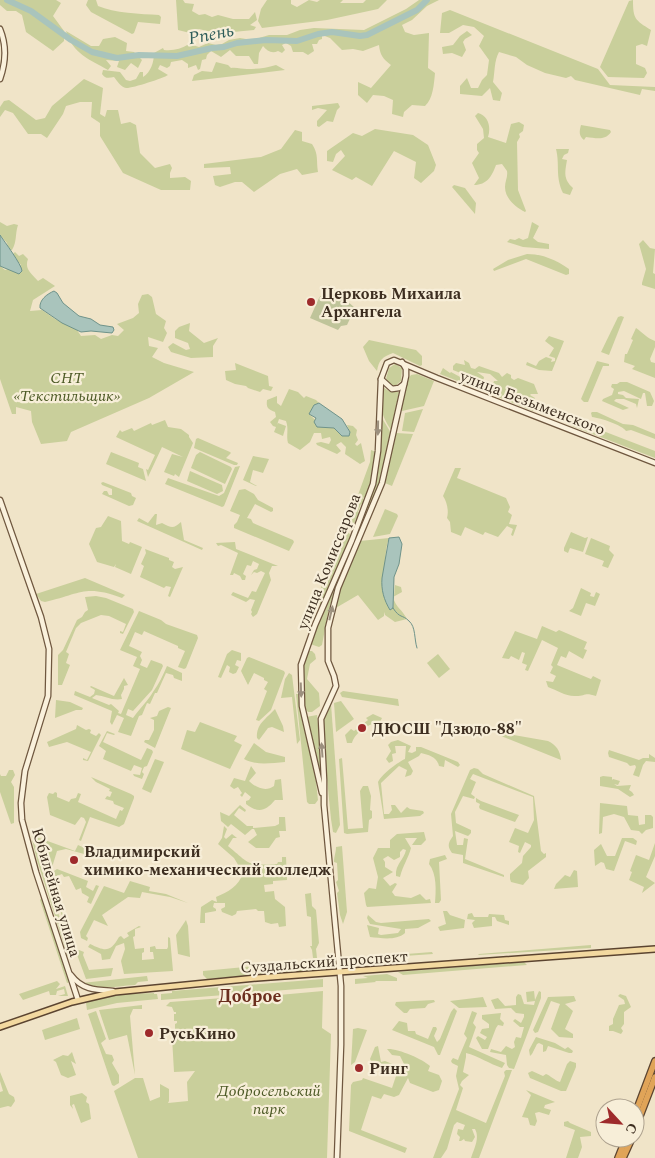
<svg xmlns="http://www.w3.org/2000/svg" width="655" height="1158" viewBox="0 0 655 1158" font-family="Spectral,serif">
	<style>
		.green { fill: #c9cf9b }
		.cemetery { fill: #bfc49a }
		.water { fill: #a9c4bc; stroke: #6f938a }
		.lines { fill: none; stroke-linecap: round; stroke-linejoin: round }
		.stream { stroke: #6f938a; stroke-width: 1 }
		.river { stroke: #a9c4bc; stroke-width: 6 }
		.secondary-casing { stroke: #6f573f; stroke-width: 7 }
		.primary-casing { stroke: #5b4430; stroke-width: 8 }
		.highway-casing { stroke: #5b4430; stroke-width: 8 }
		.secondary { stroke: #faf1dc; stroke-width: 4.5 }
		.primary { stroke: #f3d9a0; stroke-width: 5 }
		.highway { stroke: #e0a458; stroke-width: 5.5 }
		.oneway { fill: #9c907e }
		.poi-dot { fill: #9e2a2b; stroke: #f7eed8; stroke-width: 2 }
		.labels { text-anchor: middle; stroke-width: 4.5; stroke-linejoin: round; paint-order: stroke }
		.poi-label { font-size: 16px; font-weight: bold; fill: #3d2e20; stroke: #f7eed8; text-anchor: start }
		.park-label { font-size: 16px; font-style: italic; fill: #4d5a26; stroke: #f7eed8 }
		.street-label { font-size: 16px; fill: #3d2e20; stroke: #f7eed8 }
		.water-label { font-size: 18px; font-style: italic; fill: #2f5d5a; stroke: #f7eed8 }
		.neighbourhood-label { font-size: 18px; font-weight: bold; fill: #6b2e1e; stroke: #f7eed8 }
	</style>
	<rect width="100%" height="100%" fill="#f0e4c8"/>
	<g class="green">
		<path d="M0,0H56L61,3L53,16L64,31V41L53,51L26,32L22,15L16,11H7L0,5Z"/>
		<path d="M88,0H96L98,6C114,13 141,14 159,15L161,17L160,24L138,22L134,33L132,34L91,12L86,5Z"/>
		<path d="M176,0H183L185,3L194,4L192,11L199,15L205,14L212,17L218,15L233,19H249L255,12L257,20L250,25L256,27L254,30L233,32L207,31L199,29L190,33L178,30Z"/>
		<path d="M267,0H291V4L297,7L309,0L317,2L320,0H343L340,3H363L366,0H387L378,9L327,20L262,28L258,21L261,9Z"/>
		<path d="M419,0H439L427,6L412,20L402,25L405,32L414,35L429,33L428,68L435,73C434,84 433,99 425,106L412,105L404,112L403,117L392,114L393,100L384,96L373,95L367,103L358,95V82L371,88L391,65C383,59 380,55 379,45L363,51L353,49L342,50L330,38L322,35V39L319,40L317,44H312L314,51L308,55L303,52H293L291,46L286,43L282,45L285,50L282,53L278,51C272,54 267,51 263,46L259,53L258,64H254L249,56H236L230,50L221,57L211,51L207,55L206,59L202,60L200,69L198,70L196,65L188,68V64L182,60L171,62L170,66L167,68L160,65L158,69L168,75C164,78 130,89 126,88C121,87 117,81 114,77C109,78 105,79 102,74L103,70L120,72L126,80L130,81L136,79L140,72H143V77C151,72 154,62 154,53L163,48L164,50C173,51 181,49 189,44L199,47L208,43L216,45L222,44L229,40L240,38L252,40L269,35H287L300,30L314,28L364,30L406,9Z"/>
		<path d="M633,0C633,19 635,20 651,30L647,46L642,44L636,46V64L645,68L647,73L644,78L608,77L600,67L629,1Z"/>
		<path d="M450,10L598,69L610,85L655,87V91L642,89L640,95L575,80L571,76L566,78L545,73L527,65L516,57L499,52C494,61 495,72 493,82L502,93L500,101L493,100L490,88L482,96L460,94V86L467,78L471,88H478L482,80L487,75L489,60L479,46L484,36L474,27L463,25L449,33H440L442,13Z"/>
		<path d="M66,31L91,46H99L103,39L115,37L127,43L126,51L134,52L142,60L138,68L131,63L125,70L117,67L119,61L106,60L111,66L108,70C89,59 73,54 66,31Z"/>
		<path d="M467,31L472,35L465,39L463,42L466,50L462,57L452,53L443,54L442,47L453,45L460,36Z"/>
		<path d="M216,62L228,65L231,68C236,67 242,69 247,69C258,69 266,68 276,65L285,70L192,81L194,75L202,71L212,72Z"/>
		<path d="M84,79L103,88L100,114L105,117L107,110H118L121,124L130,122L136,125L140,153L155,168L170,164L172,168L170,173V178L185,177L191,181L190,190H161L123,173L100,136V123L91,117L92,102H80L66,106L63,114L47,138L41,134H28L13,113L5,110L0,117V107L4,101L9,100L36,120L45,118L52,106Z"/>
		<path d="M338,103L340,107L337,110L333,122L327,121L319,127L317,126V121L327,110L318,108L312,110V106Z"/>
		<path d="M478,113C489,116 491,128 488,137L506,143L511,124L519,122L524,125L523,131L519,134L520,137L517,142L518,190L526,211L525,212C516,207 505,199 505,187C505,181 508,177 507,171L502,164L496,165C492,176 487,185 474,185L479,178L472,163L479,153L477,150V144L484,138L483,129L475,116Z"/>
		<path d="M581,125L610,130L611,132C605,141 596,138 586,137L584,140C579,136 579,132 581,125Z"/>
		<path d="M375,129L413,135L428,145L436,165L434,171L421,183L414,178L416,162L394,151L372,186L356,177L352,180L332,170L345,156L341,150L336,154L333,162L327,161V151L353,133L362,136Z"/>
		<path d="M295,130L302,132V141L312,144C319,155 316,160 318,172L302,175L297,169L280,174L254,192L242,182H235L220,187L215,185L213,176L231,174L230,167L204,168V164L261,157L281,149Z"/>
		<path d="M556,149H569L568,153L564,155L562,159L567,160C565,172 563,179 573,188L570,195L563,193C555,176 560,165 556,149Z"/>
		<path d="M454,185L465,188L476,203L475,214L452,187Z"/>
		<path d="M0,222L7,226L14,224L18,225C15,234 17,242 12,250H9L7,243L0,235Z"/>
		<path d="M532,222L539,226L533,238L538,242L549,244V249L523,247L507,242L510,239L515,240L519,238L523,240L528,238Z"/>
		<path d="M643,240L650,248L655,249L653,273L655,274V289L642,285V283L646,269L639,244Z"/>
		<path d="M15,252L19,256L23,254L28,259C24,269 32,274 38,281L43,278L55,286L33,300L30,311L42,310L55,319L77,330L81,336L95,335L101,339L112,335L118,336L124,330L117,324L133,318L139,313L138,304L142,295L148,294L152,297L156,314L166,321L164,328L167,333L163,342L148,337L149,346L158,348L152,357L164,363L194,372L149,398L71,432L67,441L41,444L32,422L31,411L16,407V414H12L0,379V266L5,270L21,265L12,255Z"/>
		<path d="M527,254C543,254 556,260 569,269V274L566,275L526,259L494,271L493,269L508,260Z"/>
		<path d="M621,316L624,317L609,355L601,352L618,317Z"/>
		<path d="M190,323L189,331L204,343L218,338L213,346V357L191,358L171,352L168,347L173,343L186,350L190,349L188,343L175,338V331L179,327Z"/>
		<path d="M636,328C643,333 647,338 655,341V347L650,359L651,362L655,363V378L632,369L635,366L624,362L625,354H627L633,340L631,339Z"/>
		<path d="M549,336L564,341L552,371L539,370L526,365L527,362L536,366L539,361L546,357L552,359L551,362L555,361V358L549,356L554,348L545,341Z"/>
		<path d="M369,340L416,350L422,356V365L420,366L393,353C382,357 379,360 377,371L369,361L363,347Z"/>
		<path d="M464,360L469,363L471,368L475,369L479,366L499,373L502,377L507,373L511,375V378L514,380L518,378L534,384L538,394H531L530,395L535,398L533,403L540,406L538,410L533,411L440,374L443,368L450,373L451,372L462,378L501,392L499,386L493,384L494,381H498L490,374L477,372L484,377L483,382H479L473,378L453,370V366L456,363L465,365Z"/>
		<path d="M597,361L609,364V366H603L588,402H584L581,399Z"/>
		<path d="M235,363L268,376L269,386L273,387L271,391L263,389L260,392L248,388L246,386L235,384L226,380L225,371L236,370Z"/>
		<path d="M395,364L402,368L401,381L395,386L389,384L386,379L389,368Z"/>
		<path d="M417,374L434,381L424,406L402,411C401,400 404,383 411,375Z"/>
		<path d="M620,382H627L650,392L654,401L652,406H647L645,393H643L641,399L624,391L618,392V394L623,395L626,398L639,399L637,408L636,404L624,399H616L614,401L629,408L623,410L602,401L603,399L612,395L614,389L611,387L612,384H617Z"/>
		<path d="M384,388L391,392H399L391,430C380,412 380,409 384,388Z"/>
		<path d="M289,389L298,392L304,398L306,396L316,400L319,403L314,405L310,415L323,427L334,428L342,436L350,432L347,425L353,426L357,430L356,435L358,440L355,444L357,446L361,443L365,461L360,464L345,454L346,447L341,442L336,445L341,451L337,454L317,445L316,443L321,442L329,444L331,440L330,437L322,439L321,433H314L310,442L300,450L288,443C286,436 289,429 286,421L279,419L277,425L278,423L286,426L283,436L274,432L276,427L273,426L270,422L276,417L275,412C268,409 266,408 267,400L277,396V403L281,406Z"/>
		<path d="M423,409L414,432L402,431L405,413Z"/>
		<path d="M592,412H597L623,424L633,425L655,434V439L631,430L626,431C622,425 601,418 592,417L591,413Z"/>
		<path d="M382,418L391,433L379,483L358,534L374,488L378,470Z"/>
		<path d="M572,419L655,451V458L572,426Z"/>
		<path d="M165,420L168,427L181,429L189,435V437L193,443L179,477L175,474L174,476L164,472L172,454L183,457L162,447L148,477L146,469L148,470L155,455L116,437L120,430L122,432L132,428L134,431L151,423L152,425Z"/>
		<path d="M396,433L413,434L392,486L385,483Z"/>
		<path d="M198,438L230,452L231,453L226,458L238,463L237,465H234L194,448L196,439Z"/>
		<path d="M371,450L376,452L373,480L367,497H364L363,499L365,501L364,504H361L358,512L360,514L359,518L356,519L354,524L356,526L352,530L346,528L370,462Z"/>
		<path d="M111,452L139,463L138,467L143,469L146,481L106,464Z"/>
		<path d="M200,452L231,467L232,469L225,484L191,468L196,455Z"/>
		<path d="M253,456L269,459L263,473L253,470L250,482L257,486H256L243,480Z"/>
		<path d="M240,466L224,506L222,507L165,484L168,478L219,496L224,493L235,467Z"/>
		<path d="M455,468H461L457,478L506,498L510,507L508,512L512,515L509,524L517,525L513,536L511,535L513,529L507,526L498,537L485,532L483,535L465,527L461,536L451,532L450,522L447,518C449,511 447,502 443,496Z"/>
		<path d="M190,471L222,485L223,491L217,494L187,481Z"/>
		<path d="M103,482L131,493L132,496L136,498L133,505L129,506L102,494L104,491H107L109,495H112V489L102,485L101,483Z"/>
		<path d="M245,489L254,494L258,500L273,508V511L271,512L255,504L247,518L251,519L253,523L293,540L294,542L289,551L234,528V525L237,522L240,515L230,511L239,490Z"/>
		<path d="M385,509L397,514L398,516L390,534L373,537Z"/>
		<path d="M155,514H157L156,525L162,523C172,528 173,529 181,522L184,540L203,548L202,550L137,521L139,518L148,523Z"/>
		<path d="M108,516L121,521L122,541L129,544L130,542L142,547L131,574L115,567L116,564L114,567L97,562L89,544L96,528L101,527Z"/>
		<path d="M345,531L349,533L351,536L321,605L315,602Z"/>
		<path d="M571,532L585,538L588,537L583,552L570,548L568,553L564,551V548Z"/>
		<path d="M389,538C381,560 389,586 393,608L395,585L401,587L402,592L393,597C396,608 402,609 407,619L395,622L385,615L384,612V616L378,620L358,595L334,609L336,598L360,541Z"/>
		<path d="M591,538L610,546L609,550L614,555L608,568L602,566L604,561L585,554Z"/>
		<path d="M354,541L356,542L334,592L328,613L322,645L319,647L310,644Z"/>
		<path d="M235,542L236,549L278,566H272L269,573L271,580L257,614L253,617L251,614L252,612L251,610L255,600L250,599L246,602L231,595L233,592L248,598L252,591L256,592L265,573L261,571L257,573L254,572L251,575L254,570L257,569L259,564L253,561L251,566L247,565L243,574L246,576L245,580H242L240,576L234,573L233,575H230L238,553L221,545L218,546L216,543Z"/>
		<path d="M145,549L169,558V560L174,562L172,567L175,569L183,567L170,597L168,596L171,587L166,586L164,588L140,577L144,566L141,564L146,553Z"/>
		<path d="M85,578L125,595L122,598C85,584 80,594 45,602L41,601L36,594Z"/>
		<path d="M581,588L591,593L590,596L594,597L596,592L600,594L595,606L586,603L581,616L569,611L573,608Z"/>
		<path d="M96,596L106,598L133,609L134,612L123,634L120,633V631L123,632L126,624L109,616L101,615L81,623L76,628L66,652L69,654L66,663L70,665L62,685H58V655L63,650L77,620L82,617L85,612L88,610L85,597Z"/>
		<path d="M139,611L161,620L166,624L197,635L198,638L186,668L184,669L178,667L185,651L178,648V646L144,631L142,635L135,632L129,646L142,652L140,656L142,660L140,665L147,668L151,660L162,664L163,666L152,690L133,711L128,709L126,715L133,718C139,709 148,701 153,692C159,684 163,675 167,666L182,673V681L174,678L173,675L166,673L157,693H155L150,704L147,703L142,715L139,716L131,736L118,732L124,718L117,715L112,725L110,722L112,711L74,695L75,691L90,697L94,694L95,690L90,687L91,686L114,696L124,678L128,685L124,686V689L121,695L122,699C113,701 105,696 96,695L92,698L109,705L111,704L119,711L118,713L121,714L140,669L133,666L137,657L120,650Z"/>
		<path d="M542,626L556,632L559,630L587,642L584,649L587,650L583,659L569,651L566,658L561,656L557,665L591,679L593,676L601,680L596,696C584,692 586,696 576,696C567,697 556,690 548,687L546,681L553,682L556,676L550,673L553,667L551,665L558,648L542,640L528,671L525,670L527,665L522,663L525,653L522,652L519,660L511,656L509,659L502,658L515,631L537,639Z"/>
		<path d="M232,650L241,653V661L237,660L235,665L239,667L236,673L233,674L229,672L230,667L227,665L221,678L218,677L227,654Z"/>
		<path d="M308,651H312L315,654L316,659L310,664L307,679L319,693L320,706L312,712H308L304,707V659Z"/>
		<path d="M438,654L450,669L439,678L427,663Z"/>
		<path d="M249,657L284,671L285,673L271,710L259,721L256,720L267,691L264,689L268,682L264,680V678L254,673L248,685L241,671L247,658Z"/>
		<path d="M289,673L292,675L300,740L297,744L292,697L281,698L285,679Z"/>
		<path d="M343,691L398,699L399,706L342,697L340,693Z"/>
		<path d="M296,694H298C300,715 304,729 310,749C315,765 316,783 318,800L315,804H309L307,802Z"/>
		<path d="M56,700L70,702L83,708L82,710H76L55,718Z"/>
		<path d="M341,701L354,719L336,732L334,703Z"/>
		<path d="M331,704L340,825L336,833L333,832L331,819L322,728L324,717Z"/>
		<path d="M168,707L171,708L155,748L144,742L145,740H149L154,730V720L150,718L157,716L159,711Z"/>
		<path d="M275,709L283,726L284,732L272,727L268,728L259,740L257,738C256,724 266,719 275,709Z"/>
		<path d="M373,714L382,718L380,722C370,723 355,732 352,743H347L345,735L351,729L354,731L368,720L366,718Z"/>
		<path d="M317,715L323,778H322L306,717Z"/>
		<path d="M200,722L237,736L234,741L242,745L230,769L181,749L187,730L195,732Z"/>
		<path d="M77,725L86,730L89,729L91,730L90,733L96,736L99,733L101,735L88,761L83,760V758L87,760L91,752L67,742L49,747L47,742L76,729Z"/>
		<path d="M107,731L115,734L114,735L107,733L103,742L141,760L147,748L152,750L153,752L147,766L144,767L142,772L144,774L142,779L134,776L133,774L140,775L142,768L134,765L131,771L103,759L106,751L99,746Z"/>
		<path d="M502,733L548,741C556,745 560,750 561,760L501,736Z"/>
		<path d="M398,740L411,746L408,752L412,753L416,751V747H421L458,762L460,765L458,767L445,760L444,767L439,766C437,757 429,755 421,753L419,756L408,762L413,771L411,775L405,777L407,770L399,766L381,783L384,814H389L392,810L391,805H395L401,813L407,807L410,809L423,811L424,813L420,816L384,819L378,782C381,775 398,762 405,759L406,746H395L396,753L392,754L393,761L389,763L386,759L391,751L388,745L391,742Z"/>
		<path d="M254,743L266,752L285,757V762C271,763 257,766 244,759Z"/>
		<path d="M609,750L639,760L643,758H649V754L655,758V762L646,761L643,765L639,777L633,775L636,767L635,765L630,766L627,763L609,757L608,753Z"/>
		<path d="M342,758L348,829L363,828L360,791L363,786H368L371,796L370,810L372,811V818L369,820L368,832L347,834L344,833L339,759Z"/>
		<path d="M155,759L164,762L151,793L142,789Z"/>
		<path d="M251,766L256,773L249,781C256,788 266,792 274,786L275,780L281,779L283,800H275C265,812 258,813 246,804V801L249,800L251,797L245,792L242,797L240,795L242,793L238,787L234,789L230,786L234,778L245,781Z"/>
		<path d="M474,768L478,769L483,774L534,796L541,851L544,854L546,853V857L528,871L529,878L523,885L511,882L510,879V874L522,863L523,856L531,847V845L525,842L520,853L518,852L519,846L509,842L515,828L528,833L534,820L533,797L473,774L470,779L476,782L471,794L475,797L474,799L463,796L455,812L456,823L471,830V833L468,836L455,831L457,845H463L464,838L468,839L465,859L504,875V877L463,863V855L452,853C447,846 448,843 453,836L451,814L470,770Z"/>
		<path d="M9,770H13L15,775L11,782L14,787V823L11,824L0,792V774L1,776H6Z"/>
		<path d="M603,776L612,777V780L613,779L620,781L618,785L614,784L617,786L631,785L629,790L632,792L634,795L630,797L618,789L600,786V777Z"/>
		<path d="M91,777L131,794L134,796V798L124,824L119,827L90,817L81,841L79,840L86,822L84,818L81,817L75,825L50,815L47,797L49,793L53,794L55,792L57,793V797L69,802L71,799L76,798L78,793L81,794L78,802L116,819L120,810L122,811L124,808L114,804L113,801L105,799L107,796L110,797L112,792L109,791L110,789L96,782Z"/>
		<path d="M476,798L481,801L519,815L515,822L480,809L479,807L480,804L476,802Z"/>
		<path d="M600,803L627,806L628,815L638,816L639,825L645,824V815H651L653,817V828L646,830L642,834L639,831L631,830L624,817L614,814L603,817L602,833L599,834Z"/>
		<path d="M240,805L246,810L245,812L239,808L234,815L247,826H253V828L275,826L279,824V817H285L286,831H279L280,837L276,838L269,848H256L248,842L257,835L254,829H252L245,835L231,824L228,827L221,821L220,812L229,816Z"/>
		<path d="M224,826L227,829L224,837L226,839L232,834L237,838H233L228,846C250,864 246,866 277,864L278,862H282V857H286L287,880L273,881V884L264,885L265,892L274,891L275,899L285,907L286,926L279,927L278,923L271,924L265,922L264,911H258L256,909L237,911L236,914L232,916L222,912L221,909L225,907V903H214L213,907L216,909V911L205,913V923H200L201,907L212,900L217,902L216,897C228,892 239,886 243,873L234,858L218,844L222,838Z"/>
		<path d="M424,832L426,840L421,845H412L417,838H405L411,848C408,859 403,865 400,877L396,876C395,864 404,860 406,850L403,849L400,852V857L394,860L388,856L383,859L385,862V867L393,872L383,878L390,886L395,883L397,884L392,892L395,896L411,898L420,894L426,900L430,899L431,903L367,907L366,905L364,893L369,888L376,889L378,877L373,858L378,848H390V840L397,834Z"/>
		<path d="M31,835L75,851L78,845L87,849L84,854L66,849L57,851L50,874L70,937L75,944L71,953V944L39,846Z"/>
		<path d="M622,838H633L637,841L636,845L625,841L614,871L606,869L604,863L601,862L595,866L594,850L601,844L607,856H615Z"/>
		<path d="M32,840L36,847L69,945V956L68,957L37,860Z"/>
		<path d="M655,843V856L646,877L655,883L642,893L644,887L629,880L632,872L630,871L636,855L649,860Z"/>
		<path d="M342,846L347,912L343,924L340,915L337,893L339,891L336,882L338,880L337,863L334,862C334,856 336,853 336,847Z"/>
		<path d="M445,855L447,859L439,862L441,900L439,903H435C436,891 437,874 429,864L430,859Z"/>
		<path d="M57,869L88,881L86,887L93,891L96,885L99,886L91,904L87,902L89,897L82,893L81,888L76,890L69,876L64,877L62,874L54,877V871Z"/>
		<path d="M574,870L577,871L578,887L554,889L556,884L565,875L570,877Z"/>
		<path d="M130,881L150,887L149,891L166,894L188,903L170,897L142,892L140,898L128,897L102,915L108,926L94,920L86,936L88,938L87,941L81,938L80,932L104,886L124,893Z"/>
		<path d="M311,893L312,906L316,910L319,943L316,949L317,958H313L312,950L310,946H312L311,917L307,916L305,894Z"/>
		<path d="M42,897L70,982L67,983L40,900Z"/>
		<path d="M443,911H447L450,915L465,920L464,928L440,931L438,927L446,924Z"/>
		<path d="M472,913L474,917H488L489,914L504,915L505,920L509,921V925L497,921L495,917H492V926L474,928L472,923L475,920L467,919L468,914Z"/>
		<path d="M368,915L376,922L381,923L429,919L431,921L418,928L405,929V933C396,941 381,938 370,937L367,925L379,928L378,934L381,935L398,933L401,929L370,924L367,918Z"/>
		<path d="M186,920L188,926L190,957L178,954L176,935Z"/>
		<path d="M139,926L141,927L135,929V936L133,937L135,949L144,948V952L142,953V960L154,959L153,952H150V947L155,946L156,949H167L168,947V937L170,938L173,971L124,974L121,961L125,949L124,943L116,946L110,959L102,960L101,954L88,947L90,944C105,951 110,953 119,937L121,936L124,939L129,936L127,933Z"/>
		<path d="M591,945V948L478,955L479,954Z"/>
		<path d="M79,950L84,952L83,955L89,970L113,968L111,976L86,979L76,952Z"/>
		<path d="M432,952L433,954L390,957L386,962L355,964V958Z"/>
		<path d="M321,962V970L260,974L258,966Z"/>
		<path d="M524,962L527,965L403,975L398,972Z"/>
		<path d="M255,966L254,975L207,979L203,975V971Z"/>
		<path d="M387,974L397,978V981H375L376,982L355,984V979L368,978L363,976Z"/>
		<path d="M147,976L148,981L138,982L135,985C117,986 98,991 82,983Z"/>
		<path d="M323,979V987L161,1000V994L172,993V991Z"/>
		<path d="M57,981L60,984L56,989L65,986L68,996H58L65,994L64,989L57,991L56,995H50L49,991L23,1000L19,994Z"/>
		<path d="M323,991L322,1028L331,1034L327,1158H138L114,1091L135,1078H143L150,1101L160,1097V1084L169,1089V1101L168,1103L188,1101L187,1082L195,1071L174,1072L172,1037L175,1030V1024L177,1023V1021H174V1014H176V1012H174L172,1007L166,1006L170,1002L223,998L224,1000Z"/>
		<path d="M534,991L535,1000L539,991L541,992V998L514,1069L509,1068L507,1065L506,1055L490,1052L491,1049L501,1052L506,1046L512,1049L515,1047L514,1042L516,1037L521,1038L524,1027H520L513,1021L515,1019L521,1023L524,1017V1014L516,1013L511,1008L495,1009L491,1000L498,998L505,1006L516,1005V997L518,994L521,995L524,1004L534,1005L535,1001L527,1002L526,992Z"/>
		<path d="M154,993V994H157L158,999L117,1003L87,1010L86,1003C103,993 134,994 154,993Z"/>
		<path d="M620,994L626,996L631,1007L624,1012V1024L621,1028L623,1031L621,1034L613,1031H609V1026L613,1024V1019L619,1005L625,1004L624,1000L618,996Z"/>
		<path d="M574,996L576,1001L565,1004L573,1011L565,1029L573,1034V1038L559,1037L551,1029L560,1004L551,1001L538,1032L535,1033L533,1030L548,997Z"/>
		<path d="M483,997L487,1007L459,1008L450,1001Z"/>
		<path d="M434,1000L435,1002L428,1004L425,1008L410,1009L407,1013H404L395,1005L396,1002Z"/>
		<path d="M142,1005V1009H133L130,1016L135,1075L127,1035L109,1040L99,1010Z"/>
		<path d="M454,1008L457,1011L440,1055H438L434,1047L392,1030L399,1021L407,1023L408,1031H415L416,1034L428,1039L433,1027H436L437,1029L434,1036L437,1042L440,1039L451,1012Z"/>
		<path d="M96,1011L106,1039L101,1043L106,1054L112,1055L114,1060L112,1063L119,1075V1083L114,1086L112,1085L88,1014Z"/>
		<path d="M472,1011L477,1013L473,1023L476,1027L469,1047L505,1063L502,1068C490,1064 478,1056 466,1053V1057L463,1072L469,1075L462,1081L460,1085L463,1088L456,1110L486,1123L505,1076L504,1072L506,1070H512L479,1158H471C474,1149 480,1138 475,1129H472L475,1137L472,1142L465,1141L464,1139L461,1141H459L460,1137L457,1134L458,1129L463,1130L465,1125L457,1122L454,1125L447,1149L441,1158H433L459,1089L456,1076L458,1066L452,1063L451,1061L453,1058L458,1060L459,1057L467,1038L464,1034Z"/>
		<path d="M501,1013L500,1019L504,1023L503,1026L498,1025L496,1028L488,1049H482L476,1038L478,1036L485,1040L487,1037L480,1033L482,1029L489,1028V1024L482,1019V1015Z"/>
		<path d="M77,1018L80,1029L45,1040L42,1030Z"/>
		<path d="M358,1028L367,1030L355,1062L351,1065L353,1029Z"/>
		<path d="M536,1037L555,1043L565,1049L568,1047L573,1051L572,1053H569L548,1046L546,1051L543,1052V1045L539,1043L537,1044L532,1054L530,1056L529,1050Z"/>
		<path d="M378,1046L381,1062L385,1061L397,1066L392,1073L374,1066L370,1059L375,1047Z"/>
		<path d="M387,1049C397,1048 423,1059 430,1066L428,1071L439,1075L442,1081L439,1090L433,1092L410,1083L408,1078L399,1095L394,1097L384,1094L381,1099L372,1096L361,1130L407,1148L405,1153L349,1131L351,1085L353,1082L362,1080L363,1078L392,1088L396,1076L404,1064L400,1056L392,1055Z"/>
		<path d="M72,1052L76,1064L71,1061L76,1075L68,1078L61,1075L56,1062L53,1060L63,1055L68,1056Z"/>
		<path d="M570,1061L576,1063V1067L566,1091H561L530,1078L528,1073L532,1071L543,1076L546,1074C551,1076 554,1080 560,1082L567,1064Z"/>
		<path d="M0,1072L9,1094L14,1097L15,1101L11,1107L8,1106L0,1108V1092L3,1091L0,1081Z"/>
		<path d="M526,1090L555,1102L545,1105L544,1108L551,1110L549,1115L539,1112L535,1113L537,1121L535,1126L530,1125L528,1118L522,1117L531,1095Z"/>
		<path d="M82,1093L87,1097L86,1102L89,1104L91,1119L81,1123L74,1104L72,1105L73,1109L70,1105V1096Z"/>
		<path d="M568,1121L570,1123L591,1132V1136L580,1137L582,1147L578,1158H566L575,1130L564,1126V1122Z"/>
	</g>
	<path class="cemetery" d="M329,285L355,308L347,325L341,326L338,330L310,318L319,298Z"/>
	<g class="water">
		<path d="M0,235C4,241 22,265 22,271L19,274L0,266Z"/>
		<path d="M54,291L57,293L63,303L79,316L91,319L100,325L113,327L114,330L112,333L91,331L81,332L62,323L40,308C39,300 47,294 54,291Z"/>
		<path d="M319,403L342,419L350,432L349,436H342L334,428L317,427L314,422L316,418L309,414L314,405Z"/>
		<path d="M399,537L402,544L399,564L394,577L393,608L390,610C384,600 381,590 382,578L389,538Z"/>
	</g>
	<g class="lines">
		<path class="stream" d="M393,608C400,619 402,614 409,621C416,627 414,639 417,648"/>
		<path class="river" d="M7,0L31,11L71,40L92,52L117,58L139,55L177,56L212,48L224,47L237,43L266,40L297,41L318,34L332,32L360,36L367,35L417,10L427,0"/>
		<defs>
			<g id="secondary">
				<path d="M0,29C7,46 6,62 0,79"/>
				<path d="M381,379L392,389L399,388L404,384"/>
				<path d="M0,500L41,617L49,649L48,696L25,771L21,803L22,820L36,872L78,1000"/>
				<path d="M322,793L302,706L301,665L315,625L352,540L373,484L378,451L381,379L387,363L394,360L437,378L655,463"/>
				<path d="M71,975C82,990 96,990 113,991"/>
				<path d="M337,1158L341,1045V986L324,805V780L321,719L336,686L334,676L328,661V628L338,588L382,483L406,376V369L402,362"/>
			</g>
			<path id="primary" d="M0,1027L72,1002L115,992L257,978L655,949"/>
			<g id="highway">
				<path d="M635,1114L655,1061"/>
				<path d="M635,1129L655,1077"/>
				<path d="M618,1158L626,1138"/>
				<path d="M623,1158L632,1138"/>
			</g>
		</defs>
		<use href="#secondary" class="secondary-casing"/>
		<use href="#primary" class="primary-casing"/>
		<use href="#highway" class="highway-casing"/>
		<use href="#secondary" class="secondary"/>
		<use href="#primary" class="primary"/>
		<use href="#highway" class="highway"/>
	</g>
	<defs><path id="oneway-solid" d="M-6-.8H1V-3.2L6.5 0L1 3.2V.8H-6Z" transform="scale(1.25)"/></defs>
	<g class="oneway">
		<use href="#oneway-solid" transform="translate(378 428) rotate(91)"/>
		<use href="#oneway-solid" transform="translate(331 613) rotate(-77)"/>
		<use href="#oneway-solid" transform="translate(301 690) rotate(88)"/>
		<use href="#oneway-solid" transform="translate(322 750) rotate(-94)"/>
	</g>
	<g class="poi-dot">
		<circle cx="311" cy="302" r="5"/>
		<circle cx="362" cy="728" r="5"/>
		<circle cx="74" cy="860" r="5"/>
		<circle cx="149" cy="1033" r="5"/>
		<circle cx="359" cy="1068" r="5"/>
	</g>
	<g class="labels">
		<g class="poi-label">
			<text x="321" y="299">Церковь Михаила<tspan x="321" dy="18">Архангела</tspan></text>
			<text x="372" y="734">ДЮСШ "Дзюдо-88"</text>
			<text x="84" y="857">Владимирский<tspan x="84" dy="18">химико-механический колледж</tspan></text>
			<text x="159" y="1039">РусьКино</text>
			<text x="369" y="1074">Ринг</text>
		</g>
		<g class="park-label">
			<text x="67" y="383">СНТ<tspan x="67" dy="18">«Текстильщик»</tspan></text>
			<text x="269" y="1096">Добросельский<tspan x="269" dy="18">парк</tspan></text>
		</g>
		<g class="street-label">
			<text transform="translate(533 402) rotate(21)" y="6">улица Безыменского</text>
			<text transform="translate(328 561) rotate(-68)" y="6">улица Комиссарова</text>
			<text transform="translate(57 892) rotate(73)" y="6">Юбилейная улица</text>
			<text transform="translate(324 961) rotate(-4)" y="6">Суздальский проспект</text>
		</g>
		<g class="water-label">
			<text transform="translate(211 34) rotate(-11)" y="6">Рпень</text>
		</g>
		<g class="neighbourhood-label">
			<text x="250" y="1002">Доброе</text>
		</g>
	</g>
	<g transform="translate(620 1123) rotate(116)"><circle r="24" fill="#f7eed8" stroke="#ada18e"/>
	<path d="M0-4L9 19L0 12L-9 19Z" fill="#9e2a2b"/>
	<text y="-8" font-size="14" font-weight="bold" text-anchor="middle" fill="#3d2e20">С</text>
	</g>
</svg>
